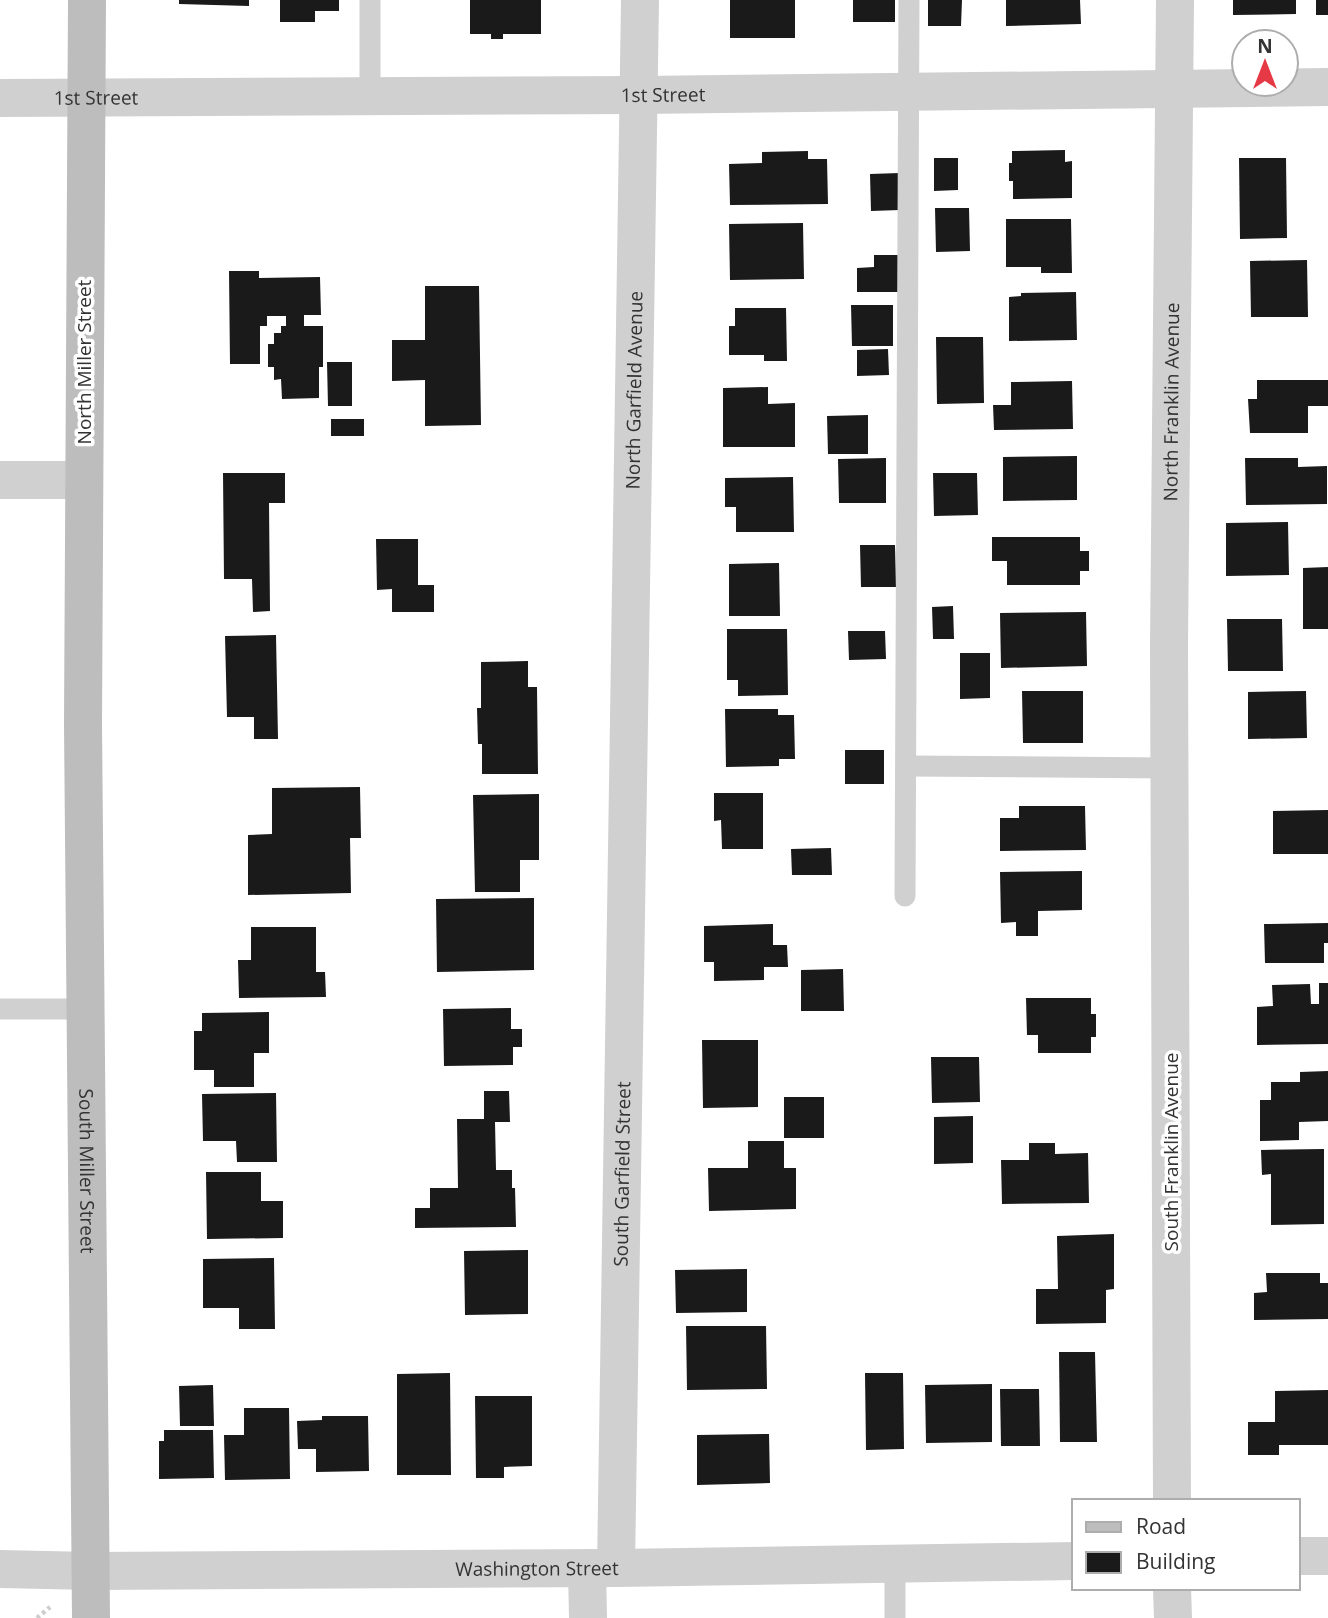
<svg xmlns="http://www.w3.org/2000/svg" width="1328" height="1618" viewBox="0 0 1328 1618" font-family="'Open Sans',sans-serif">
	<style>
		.building { fill: #1a1a1a }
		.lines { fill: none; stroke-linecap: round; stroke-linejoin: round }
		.path { stroke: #cdcdcd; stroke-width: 4.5; stroke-dasharray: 3.5 3.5; stroke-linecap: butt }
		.service { stroke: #d0d0d0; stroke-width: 21 }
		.minor { stroke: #d0d0d0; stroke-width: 38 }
		.tertiary { stroke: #d0d0d0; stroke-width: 38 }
		.secondary { stroke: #bdbdbd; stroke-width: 38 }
		.labels { text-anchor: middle; stroke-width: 7; stroke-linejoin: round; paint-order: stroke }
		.street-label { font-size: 19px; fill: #333; stroke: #fff }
	</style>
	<rect width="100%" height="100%" fill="#fff"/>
	<g class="building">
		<path d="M179,0H249V6L179,4Z"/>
		<path d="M280,0H339V11H315V22H280Z"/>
		<path d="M470,0H541V34H503V39H491V34H470Z"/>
		<rect x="730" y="0" width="65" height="38"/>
		<rect x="853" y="0" width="42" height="22"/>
		<path d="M928,0H962L961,26H928Z"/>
		<path d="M1006,0H1080L1081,24L1006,26Z"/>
		<path d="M1233,0H1296V14L1233,15Z"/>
		<rect x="1316" y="0" width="12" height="15"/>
		<path d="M1065,150V162L1072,161V198L1013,199V181H1009V163H1012V151Z"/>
		<path d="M808,151V159H827L828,204L730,205L729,164L762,163V152Z"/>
		<path d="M934,158H958V190L934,191Z"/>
		<path d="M1239,158H1286L1287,238L1240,239Z"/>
		<path d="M900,173V210L871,211L870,174Z"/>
		<path d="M935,208H969L970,251L936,252Z"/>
		<path d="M1006,219H1071L1072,273H1041V267H1006Z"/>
		<path d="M803,223L804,279L730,280L729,224Z"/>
		<path d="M874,255H900L901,292H857V268L874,267Z"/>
		<path d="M1307,260L1308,317H1251L1250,261Z"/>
		<path d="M229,271H259V278L320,277L321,315H304V326H323V367H319V398L282,399L281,379L274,380V367H268V344H274V333H281V326H286V316H267V326H260V364H230Z"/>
		<path d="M425,286H479L481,425L425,426V380L392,381V340H425Z"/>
		<path d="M1076,292L1077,340L1009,341V297L1021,296V293Z"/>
		<path d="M851,305H893V346H852Z"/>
		<path d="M735,308H786L787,361H764V355H729V326H735Z"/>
		<path d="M936,337H983L984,403L937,404Z"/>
		<path d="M888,349L889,375L857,376V350Z"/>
		<path d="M327,362H352V406H328Z"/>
		<path d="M1257,380H1328V406H1308V433H1250L1248,399H1257Z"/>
		<path d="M1072,381L1073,429L994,430L993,405H1011V382Z"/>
		<path d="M768,387V404L795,403V447H723V388Z"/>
		<path d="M868,415V454H828L827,416Z"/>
		<rect x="331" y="419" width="33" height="17"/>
		<path d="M1077,456V500L1003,501V457Z"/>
		<path d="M886,458V503H839L838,459Z"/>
		<path d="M1245,458H1298V467L1327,466V504L1246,505Z"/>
		<path d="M223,473H285V503H269L270,611L253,612L252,579H224Z"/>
		<path d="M933,473H977L978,515L934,516Z"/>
		<path d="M793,477L794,532H736V507H725V478Z"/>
		<path d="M1288,522L1289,575L1226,576V523Z"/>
		<path d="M992,537H1080V551H1089V571H1080V585H1007V561H992Z"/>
		<path d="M376,539H418V585H434V612H392V589L377,590Z"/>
		<path d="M860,545H895L896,587H861Z"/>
		<path d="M779,563L780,616H729V564Z"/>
		<path d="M1328,567V629H1303V568Z"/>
		<path d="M953,606L954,639H933L932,607Z"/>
		<path d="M1086,612L1087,666L1001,668L1000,613Z"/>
		<path d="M1227,619H1282L1283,671H1228Z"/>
		<path d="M727,629H787L788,695L738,696V680H727Z"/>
		<path d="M848,631H885L886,659L849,660Z"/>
		<path d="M276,635L278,739H254V717H227L225,636Z"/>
		<path d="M960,653H990V698L960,699Z"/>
		<path d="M528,661V687H537L538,774H482V744H478L477,708H481V662Z"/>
		<path d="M1022,691H1083V743H1023Z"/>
		<path d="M1306,691L1307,738L1248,739V692Z"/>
		<path d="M725,709H778V715H794L795,759H779V766L726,767Z"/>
		<rect x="845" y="750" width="39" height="34"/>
		<path d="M360,787L361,838H350L351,893L248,895V835L272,834V788Z"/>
		<path d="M714,793H763V849H722L721,820L714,821Z"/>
		<path d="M539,794V860H520V892H475L473,795Z"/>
		<path d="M1019,806H1085L1086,850L1000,851V818H1019Z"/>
		<path d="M1328,810V854H1273V811Z"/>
		<path d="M831,848L832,875H792L791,849Z"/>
		<path d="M1082,871V910L1038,911V936H1016V922L1001,923L1000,872Z"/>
		<path d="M534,898V970L437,972L436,899Z"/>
		<path d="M1328,923V943H1324V963H1265L1264,924Z"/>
		<path d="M773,924V945H787L788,967H764V980L714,981V962H704V926Z"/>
		<path d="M251,927H316V972H325L326,997L239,998L238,960H251Z"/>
		<path d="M843,969L844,1011H801V970Z"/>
		<path d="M1319,983H1328V1044L1257,1045V1007L1273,1006L1272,985L1310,984L1311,1004H1319Z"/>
		<path d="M1026,998H1091V1014H1096V1037H1091V1053H1038V1035H1027Z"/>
		<path d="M511,1008V1029H522V1047H513V1065L444,1066L443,1009Z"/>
		<path d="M269,1012V1053H254V1087H214V1070H194V1031H202V1013Z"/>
		<path d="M702,1040H758V1107L703,1108Z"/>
		<path d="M931,1057H979L980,1102L932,1103Z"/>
		<path d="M1328,1071V1121L1299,1122V1140L1260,1141V1100H1271V1082H1300V1072Z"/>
		<path d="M484,1091H509L510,1122H495L496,1170H512V1188H515L516,1227L415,1228V1208H430V1188H458L457,1119H484Z"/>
		<path d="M276,1093L277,1162H237L236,1141H203L202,1094Z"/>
		<rect x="784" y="1097" width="40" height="41"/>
		<path d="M973,1116V1163L934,1164V1117Z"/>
		<path d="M748,1141H784V1168H796V1209L709,1211L708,1168H748Z"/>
		<path d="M1029,1143H1055V1154L1088,1153L1089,1203L1002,1204L1001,1160H1029Z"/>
		<path d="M1324,1149V1224L1271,1225V1174L1262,1175L1261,1150Z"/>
		<path d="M206,1172H261V1201H283V1238L207,1239Z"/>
		<path d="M1114,1234V1289L1106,1290V1323L1036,1324V1289H1058L1057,1236Z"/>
		<path d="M528,1250V1314L465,1315L464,1251Z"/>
		<path d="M274,1258L275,1329H239V1308H203V1259Z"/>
		<path d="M747,1269V1312L676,1313L675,1270Z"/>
		<path d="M1266,1273H1320V1283H1328V1319L1254,1320V1293L1267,1292Z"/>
		<path d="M686,1326H766L767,1389L687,1390Z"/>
		<path d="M1059,1352H1095L1097,1442H1060Z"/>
		<path d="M450,1373L451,1475H397V1374Z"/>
		<path d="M865,1373H903L904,1449L866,1450Z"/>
		<path d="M992,1384V1442L926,1443L925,1385Z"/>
		<path d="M213,1385L214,1426H180L179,1386Z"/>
		<path d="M1000,1389H1039L1040,1446H1001Z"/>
		<path d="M1328,1390V1445H1279V1455H1248V1422H1275V1391Z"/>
		<path d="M475,1396H532V1466L504,1467V1478H476Z"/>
		<path d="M244,1408H289L290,1479L225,1480L224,1435H244Z"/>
		<path d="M322,1416H368L369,1471L316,1472V1449H298L297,1421L322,1420Z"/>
		<path d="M164,1430H213L214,1478L159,1479V1441H164Z"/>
		<path d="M769,1434L770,1483L697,1485V1435Z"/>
	</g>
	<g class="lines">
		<path class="path" d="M37,1618L50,1607"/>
		<g class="service">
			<path d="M370,0V97"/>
			<path d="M906,766L1170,768"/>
			<path d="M905,896L909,0"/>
			<path d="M0,1009H85"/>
			<path d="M895,1563V1618"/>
		</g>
		<g class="minor">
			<path id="s1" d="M0,98L640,95L1328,87"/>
			<path d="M0,480H84"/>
			<path id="s2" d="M1172,1501L1169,646L1175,0"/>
			<path d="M587,1568L588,1618"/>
			<path id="s3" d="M616,1568L640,0"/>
			<path d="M1172,1588L1173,1618"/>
		</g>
		<g class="tertiary">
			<path d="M1298,1556H1328"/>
			<path id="s4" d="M0,1569L91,1571L616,1568L1074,1561"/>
		</g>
		<path class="secondary" id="s5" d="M87,0L83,724L91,1618"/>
	</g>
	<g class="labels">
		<g class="street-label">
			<text dy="7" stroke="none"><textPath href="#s1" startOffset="663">1st Street</textPath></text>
			<text dy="7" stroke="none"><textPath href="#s1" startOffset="96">1st Street</textPath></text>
			<text transform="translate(84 362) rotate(-90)" y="7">North Miller Street</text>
			<text dy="7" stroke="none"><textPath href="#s3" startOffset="1178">North Garfield Avenue</textPath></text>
			<text dy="7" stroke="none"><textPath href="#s2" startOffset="1099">North Franklin Avenue</textPath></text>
			<text transform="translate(1171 1152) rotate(-90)" y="7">South Franklin Avenue</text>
			<text dy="7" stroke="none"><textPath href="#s5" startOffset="1171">South Miller Street</textPath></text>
			<text dy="7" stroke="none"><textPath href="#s3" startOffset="394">South Garfield Street</textPath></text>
			<text dy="7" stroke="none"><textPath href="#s4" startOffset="537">Washington Street</textPath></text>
		</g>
	</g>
	<rect x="1072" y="1499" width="228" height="91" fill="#ffffff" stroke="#adadad" stroke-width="2"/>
	<rect x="1086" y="1522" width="35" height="10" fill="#bdbdbd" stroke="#adadad" stroke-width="2"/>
	<text x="1136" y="1534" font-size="21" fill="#333333">Road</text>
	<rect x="1086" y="1552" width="35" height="21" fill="#1a1a1a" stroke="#adadad" stroke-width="2"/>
	<text x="1136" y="1569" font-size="21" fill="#333333">Building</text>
	<g transform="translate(1265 63)"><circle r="33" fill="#ffffff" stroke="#adadad" stroke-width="2"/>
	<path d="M0-5L12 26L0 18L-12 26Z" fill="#e63946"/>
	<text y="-10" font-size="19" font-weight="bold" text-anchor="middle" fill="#333333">N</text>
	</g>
</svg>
